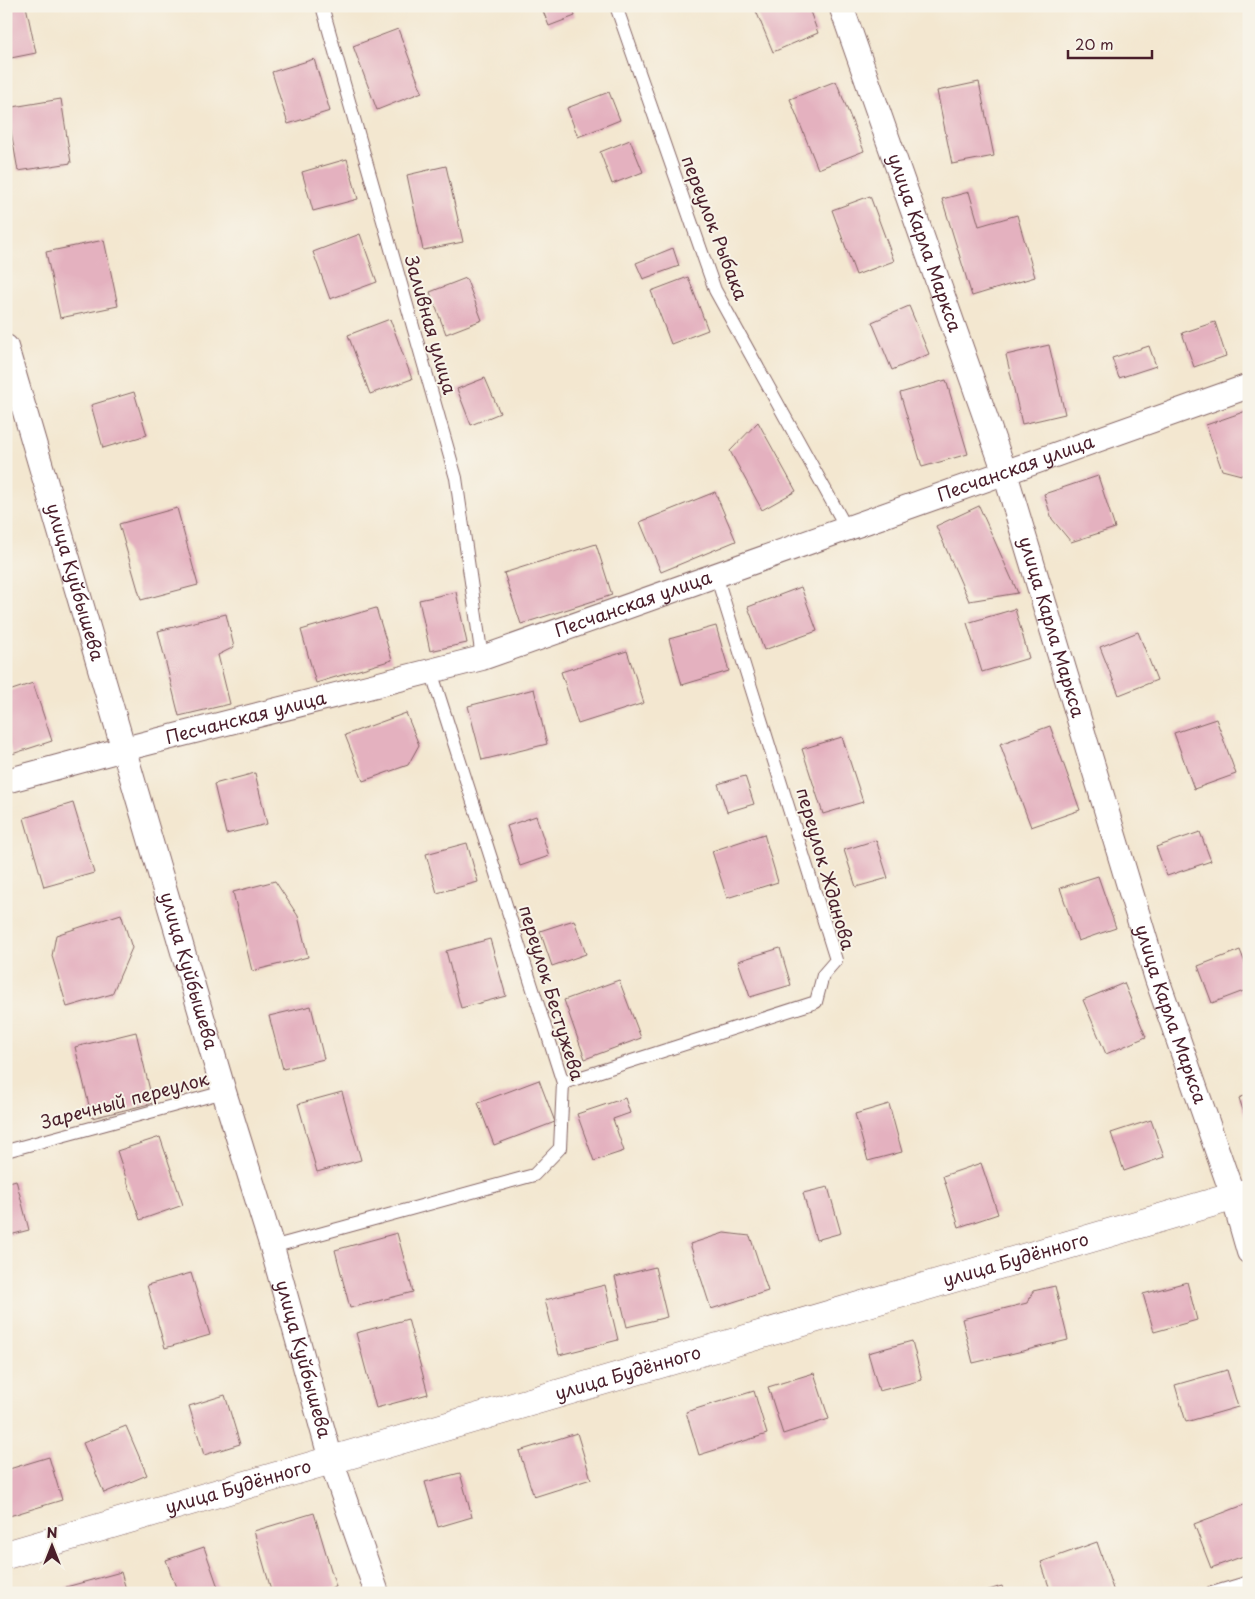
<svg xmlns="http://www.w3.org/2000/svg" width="1255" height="1599" viewBox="0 0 1255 1599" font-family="'Playpen Sans',sans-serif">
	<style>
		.building { fill: #e4b1bf }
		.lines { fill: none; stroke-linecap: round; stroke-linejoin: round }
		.lane-casing { stroke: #856565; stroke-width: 14 }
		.street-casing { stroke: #856565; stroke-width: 26 }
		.secondary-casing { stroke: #856565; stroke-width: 29 }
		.lane { stroke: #fff; stroke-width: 12 }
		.street { stroke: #fff; stroke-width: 24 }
		.secondary { stroke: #fff; stroke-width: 28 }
		.labels { text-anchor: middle; stroke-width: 4; stroke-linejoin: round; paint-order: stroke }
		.street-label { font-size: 18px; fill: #4a1f2b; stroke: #f7f3e8 }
	</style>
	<rect width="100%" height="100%" fill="#f7f3e8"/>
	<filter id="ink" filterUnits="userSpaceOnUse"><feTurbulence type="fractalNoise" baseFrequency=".02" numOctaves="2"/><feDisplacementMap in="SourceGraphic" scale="10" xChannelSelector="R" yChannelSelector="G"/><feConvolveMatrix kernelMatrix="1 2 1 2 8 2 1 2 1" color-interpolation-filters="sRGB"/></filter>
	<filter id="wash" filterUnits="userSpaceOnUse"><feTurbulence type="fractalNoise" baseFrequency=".0096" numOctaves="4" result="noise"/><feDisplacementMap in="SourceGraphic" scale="20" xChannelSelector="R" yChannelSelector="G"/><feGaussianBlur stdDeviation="1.12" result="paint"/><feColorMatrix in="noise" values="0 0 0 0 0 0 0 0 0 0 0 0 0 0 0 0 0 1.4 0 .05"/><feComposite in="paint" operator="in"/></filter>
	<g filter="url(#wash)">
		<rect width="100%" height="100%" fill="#f3e7d0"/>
		<g id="blocks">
			<g class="building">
				<path d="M6,6H26L36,53L6,59Z"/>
				<path d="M541,6H572L575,16L549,26Z"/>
				<path d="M754,6H808L818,33L773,52Z"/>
				<path d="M398,29L422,92L377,110L353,46Z"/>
				<path d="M314,59L330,111L288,124L272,72Z"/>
				<path d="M836,81L864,151L818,169L790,99Z"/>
				<path d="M979,82L994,156L952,164L937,91Z"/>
				<path d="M609,92L620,120L578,137L567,108Z"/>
				<path d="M61,99L71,163L18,171L7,108Z"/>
				<path d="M630,140L643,172L612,184L600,152Z"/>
				<path d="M347,159L358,199L313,211L302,172Z"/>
				<path d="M446,166L463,242L423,250L407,175Z"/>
				<path d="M969,192L979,226L1017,215L1035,277L972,296L942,199Z"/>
				<path d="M870,196L894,261L856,275L832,210Z"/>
				<path d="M360,234L377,282L330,299L313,252Z"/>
				<path d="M104,240L118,306L60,318L46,252Z"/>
				<path d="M673,248L679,266L643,279L636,263Z"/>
				<path d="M688,277L708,330L671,344L651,291Z"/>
				<path d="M466,278L482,320L446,334L430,292Z"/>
				<path d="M909,306L929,354L892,370L872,322Z"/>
				<path d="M390,319L412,379L370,394L348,335Z"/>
				<path d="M1215,322L1226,356L1194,367L1182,333Z"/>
				<path d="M1049,345L1065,414L1022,424L1006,355Z"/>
				<path d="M1149,346L1156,366L1119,378L1112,358Z"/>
				<path d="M485,378L500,413L471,425L457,389Z"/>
				<path d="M946,380L968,454L922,467L900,393Z"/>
				<path d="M134,392L147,435L103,448L91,405Z"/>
				<path d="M1249,410V477L1222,470L1206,425Z"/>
				<path d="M758,422L796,491L762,510L730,451Z"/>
				<path d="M1098,476L1115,528L1071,542L1052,519L1044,494Z"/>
				<path d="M715,492L736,541L661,572L640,522Z"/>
				<path d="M979,506L1018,593L969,601L936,526Z"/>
				<path d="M177,508L198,585L141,600L119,524Z"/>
				<path d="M596,544L612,595L521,624L504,573Z"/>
				<path d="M801,587L817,631L764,650L748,607Z"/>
				<path d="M456,592L467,643L430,651L419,600Z"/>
				<path d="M376,608L392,660L316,683L301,630Z"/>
				<path d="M1015,609L1029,658L982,672L967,623Z"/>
				<path d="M226,614L234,647L218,655L230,704L179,716L158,631Z"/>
				<path d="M716,626L729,671L682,685L669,639Z"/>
				<path d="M1138,632L1157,680L1119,695L1100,647Z"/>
				<path d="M627,651L644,703L578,724L561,672Z"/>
				<path d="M33,683L52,741L12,754L6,736V692Z"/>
				<path d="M534,689L547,744L482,760L468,706Z"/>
				<path d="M406,713L419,745L408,765L363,781L345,735Z"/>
				<path d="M1216,719L1236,774L1194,789L1174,733Z"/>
				<path d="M1050,726L1080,810L1031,827L1000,744Z"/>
				<path d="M842,737L863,802L823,814L802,749Z"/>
				<path d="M255,773L267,824L226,834L214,784Z"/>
				<path d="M745,776L754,804L727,812L718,784Z"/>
				<path d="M73,803L94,873L44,887L24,818Z"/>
				<path d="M536,816L549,856L520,866L507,826Z"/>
				<path d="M1200,832L1211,861L1167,876L1156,847Z"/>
				<path d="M764,834L778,882L727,898L712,851Z"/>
				<path d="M876,840L888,878L856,887L844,850Z"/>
				<path d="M467,843L478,882L437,893L426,854Z"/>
				<path d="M1098,876L1116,928L1078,941L1060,888Z"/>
				<path d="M275,881L298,916L308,957L252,971L233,892Z"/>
				<path d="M121,914L132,948L112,994L67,1007L52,956L56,935Z"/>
				<path d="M574,920L586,954L552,966L540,931Z"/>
				<path d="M490,939L506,996L461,1008L446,951Z"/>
				<path d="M780,948L791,985L750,997L738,961Z"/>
				<path d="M1240,950L1249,973V989L1212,1003L1198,966Z"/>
				<path d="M619,980L641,1038L585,1059L564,1000Z"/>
				<path d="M1124,983L1146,1037L1106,1054L1083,1000Z"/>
				<path d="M311,1006L324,1059L283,1069L269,1016Z"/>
				<path d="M136,1032L153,1103L92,1118L75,1047Z"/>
				<path d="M539,1080L555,1122L494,1145L478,1103Z"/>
				<path d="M342,1092L361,1160L317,1172L298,1104Z"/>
				<path d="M1249,1094V1125H1248L1239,1098Z"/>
				<path d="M625,1098L630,1113L613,1119L624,1151L594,1161L577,1114Z"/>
				<path d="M889,1104L902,1152L868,1161L855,1114Z"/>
				<path d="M1151,1120L1164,1157L1124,1171L1111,1133Z"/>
				<path d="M160,1137L183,1205L140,1220L117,1151Z"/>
				<path d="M981,1163L998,1214L959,1227L943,1176Z"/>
				<path d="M16,1180L29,1230L6,1236V1183Z"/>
				<path d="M828,1187L841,1233L816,1240L803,1193Z"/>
				<path d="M397,1233L413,1292L350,1308L335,1250Z"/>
				<path d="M724,1233L750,1236L768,1291L711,1309L690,1244Z"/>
				<path d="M655,1267L667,1317L627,1327L615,1277Z"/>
				<path d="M191,1273L210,1335L165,1348L147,1285Z"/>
				<path d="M1187,1282L1197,1320L1154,1332L1143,1294Z"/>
				<path d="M605,1285L618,1340L559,1355L545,1300Z"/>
				<path d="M1055,1286L1068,1340L973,1363L962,1319L1027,1303L1033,1291Z"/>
				<path d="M408,1319L428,1394L376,1408L356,1333Z"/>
				<path d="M912,1341L922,1380L879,1391L868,1353Z"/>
				<path d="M1227,1370L1238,1407L1186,1422L1175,1385Z"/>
				<path d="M814,1373L829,1419L783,1434L768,1387Z"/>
				<path d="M754,1391L767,1434L699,1455L686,1412Z"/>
				<path d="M225,1395L240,1444L204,1455L189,1406Z"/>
				<path d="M126,1426L147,1475L104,1493L83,1443Z"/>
				<path d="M577,1433L591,1479L534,1497L519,1451Z"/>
				<path d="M49,1457L62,1500L6,1517V1470Z"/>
				<path d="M460,1473L472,1517L438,1527L425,1482Z"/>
				<path d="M1249,1503V1554L1211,1568L1194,1524Z"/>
				<path d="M314,1513L336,1587L317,1593H272L254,1531Z"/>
				<path d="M1097,1542L1114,1592L1051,1593L1041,1562Z"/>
				<path d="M204,1547L220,1593H178L166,1560Z"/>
				<path d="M121,1572L127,1593H68L66,1587Z"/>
				<path d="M1002,1586L1004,1593H982V1592Z"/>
			</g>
		</g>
	</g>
	<g filter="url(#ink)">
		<use href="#blocks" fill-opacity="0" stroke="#856565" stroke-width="1"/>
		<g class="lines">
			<defs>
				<g id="lane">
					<path d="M322,6L456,478L482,658"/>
					<path d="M616,6L715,290L847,529"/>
					<path d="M563,1083L816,1002L823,975L836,960L716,575"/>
					<path d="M6,1151L224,1092"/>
					<path d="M272,1247L534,1175L560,1148L563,1083L431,671"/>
					<path d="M1212,1593L1249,1582"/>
				</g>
				<g id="street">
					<path id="s1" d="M841,6L1005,473L1157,979L1233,1196L1249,1252"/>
					<path id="s2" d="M6,347L224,1092L272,1247L331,1460L377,1593"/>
					<path id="s3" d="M6,781L124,749L482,658L1249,386"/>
				</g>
				<g id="secondary">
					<path id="s4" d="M6,1555L1249,1192"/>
				</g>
			</defs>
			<use href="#lane" class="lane-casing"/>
			<use href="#street" class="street-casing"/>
			<use href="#secondary" class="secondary-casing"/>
			<use href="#lane" class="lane"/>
			<use href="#street" class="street"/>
			<use href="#secondary" class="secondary"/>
		</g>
	</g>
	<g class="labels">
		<g class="street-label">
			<text transform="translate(714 228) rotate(69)" y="6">переулок Рыбака</text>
			<text dy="6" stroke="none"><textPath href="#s1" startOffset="251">улица Карла Маркса</textPath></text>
			<text transform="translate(430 325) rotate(74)" y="6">Заливная улица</text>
			<text dy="6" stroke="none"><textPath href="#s3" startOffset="1058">Песчанская улица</textPath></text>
			<text dy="6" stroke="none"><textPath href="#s2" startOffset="245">улица Куйбышева</textPath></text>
			<text dy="6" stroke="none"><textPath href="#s3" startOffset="652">Песчанская улица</textPath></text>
			<text dy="6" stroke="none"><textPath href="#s1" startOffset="656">улица Карла Маркса</textPath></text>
			<text dy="6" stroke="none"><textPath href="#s3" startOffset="248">Песчанская улица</textPath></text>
			<text transform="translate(825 869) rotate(74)" y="6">переулок Жданова</text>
			<text dy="6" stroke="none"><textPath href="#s2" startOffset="650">улица Куйбышева</textPath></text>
			<text transform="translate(551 993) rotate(73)" y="6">переулок Бестужева</text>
			<text dy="6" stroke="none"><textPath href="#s1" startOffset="1061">улица Карла Маркса</textPath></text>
			<text transform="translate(125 1101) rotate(-15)" y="6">Заречный переулок</text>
			<text dy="6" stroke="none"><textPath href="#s4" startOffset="1052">улица Будённого</textPath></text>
			<text dy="6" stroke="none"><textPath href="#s2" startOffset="1055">улица Куйбышева</textPath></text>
			<text dy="6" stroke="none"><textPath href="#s4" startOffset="648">улица Будённого</textPath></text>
			<text dy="6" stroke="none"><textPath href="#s4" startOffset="242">улица Будённого</textPath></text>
		</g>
	</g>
	<rect width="1255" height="1599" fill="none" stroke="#f7f3e8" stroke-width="25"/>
	<g transform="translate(52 1546)" stroke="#f7f3e8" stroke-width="4" paint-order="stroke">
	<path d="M0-4L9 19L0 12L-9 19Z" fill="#4a1f2b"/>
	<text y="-8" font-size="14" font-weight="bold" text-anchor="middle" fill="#4a1f2b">N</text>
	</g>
	<path d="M1068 50v8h84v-8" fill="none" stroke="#4a1f2b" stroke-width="2.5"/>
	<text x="1075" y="50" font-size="15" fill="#4a1f2b" stroke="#f7f3e8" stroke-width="4" paint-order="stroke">20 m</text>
</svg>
